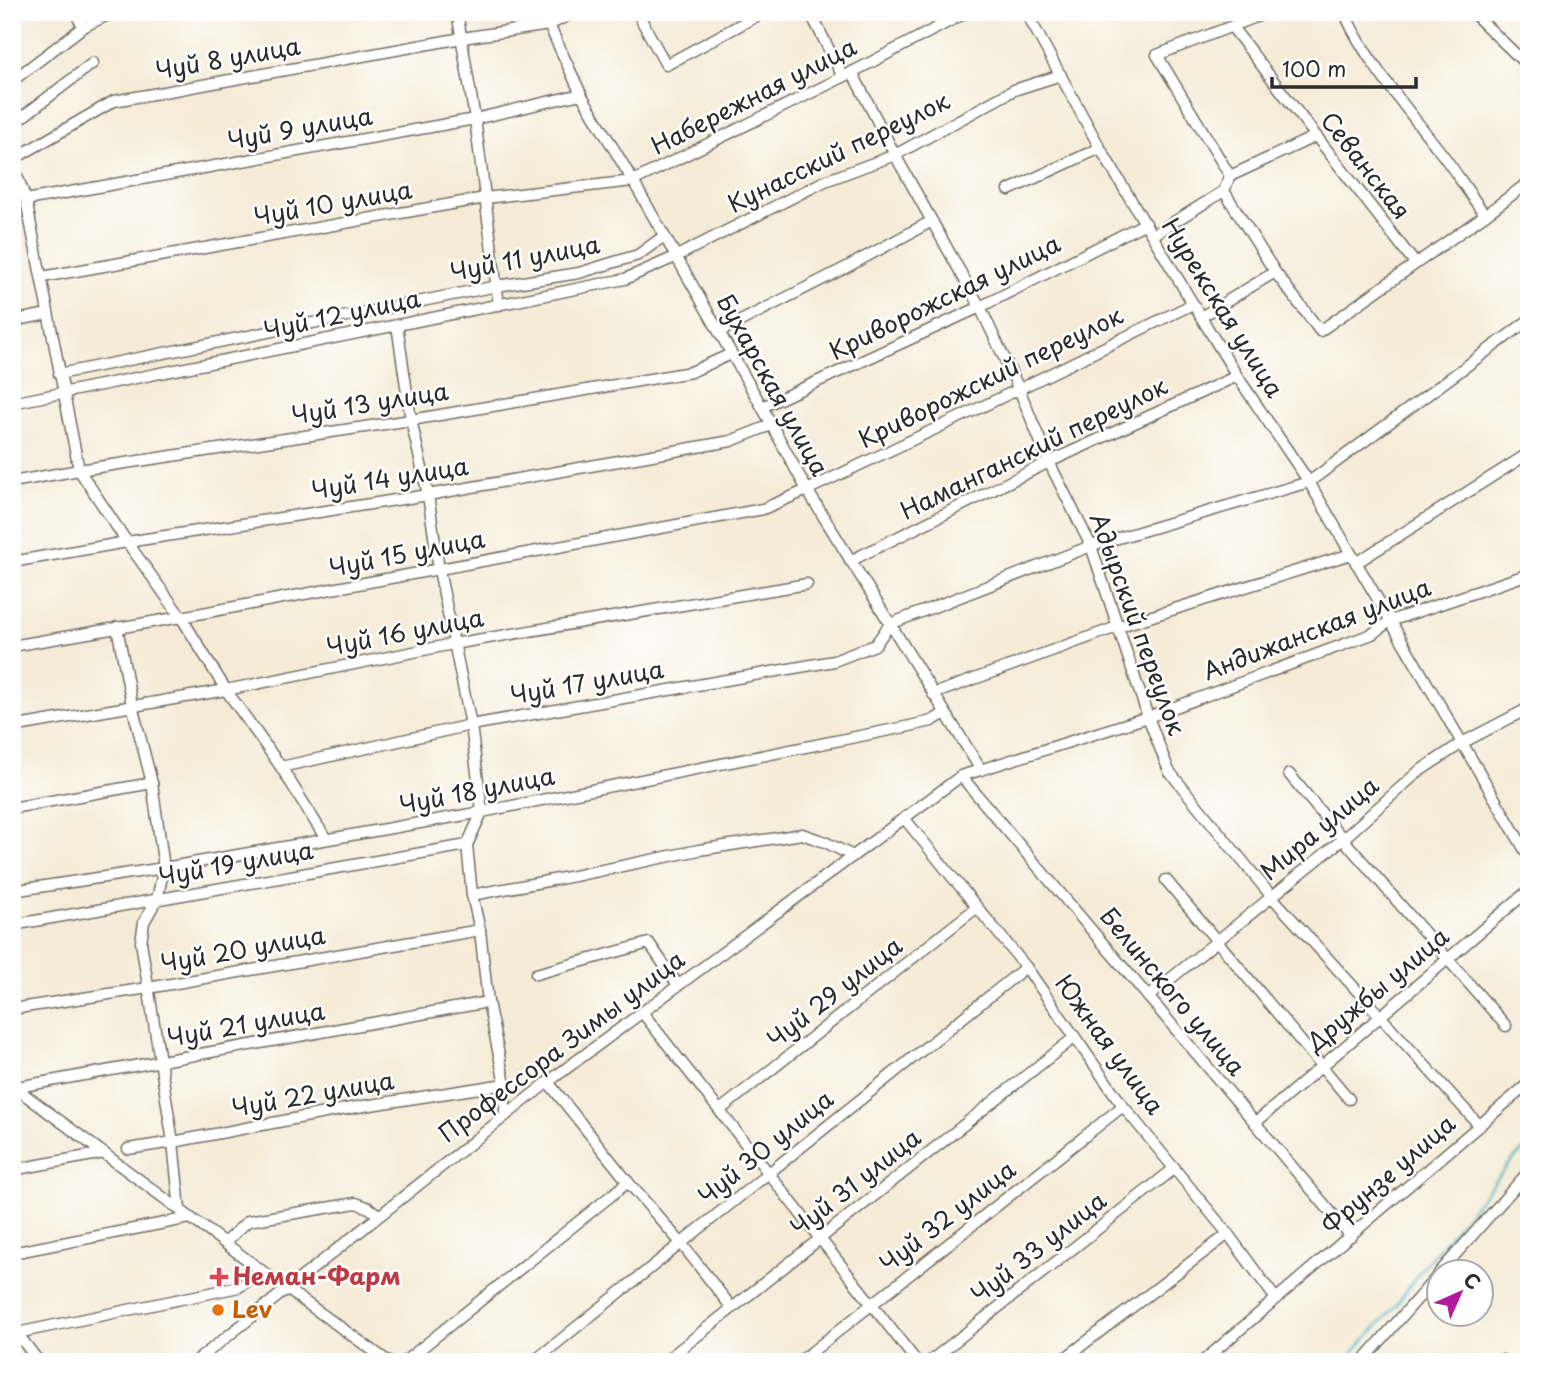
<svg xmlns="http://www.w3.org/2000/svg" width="1541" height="1374" viewBox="0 0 1541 1374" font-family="'Playpen Sans',sans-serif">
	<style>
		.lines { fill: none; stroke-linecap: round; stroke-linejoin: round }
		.stream { stroke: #43b3b9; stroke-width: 2.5 }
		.minor-casing { stroke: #726e67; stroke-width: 13 }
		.minor { stroke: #fff; stroke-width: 10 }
		.health-dot { fill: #e0444e; stroke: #fff; stroke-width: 2.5 }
		.food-dot { fill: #e8710a; stroke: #fff; stroke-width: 2.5 }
		.labels { text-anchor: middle; stroke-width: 5; stroke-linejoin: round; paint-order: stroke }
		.street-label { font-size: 24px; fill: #2b2b2b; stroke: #fff }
		.health-label { font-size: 24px; font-weight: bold; fill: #be3a42; stroke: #fff; text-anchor: start }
		.food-label { font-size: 24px; font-weight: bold; fill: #c56008; stroke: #fff; text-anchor: start }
	</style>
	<rect width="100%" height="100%" fill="#fff"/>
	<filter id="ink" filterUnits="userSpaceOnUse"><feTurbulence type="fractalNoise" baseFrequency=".0143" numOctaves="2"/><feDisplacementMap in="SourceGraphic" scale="14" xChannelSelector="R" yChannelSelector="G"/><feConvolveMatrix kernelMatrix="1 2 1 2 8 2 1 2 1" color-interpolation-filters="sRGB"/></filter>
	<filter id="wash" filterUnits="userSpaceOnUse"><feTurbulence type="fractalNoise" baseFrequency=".00686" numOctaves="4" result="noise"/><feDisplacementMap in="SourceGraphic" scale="28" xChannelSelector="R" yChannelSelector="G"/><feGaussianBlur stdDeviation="1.57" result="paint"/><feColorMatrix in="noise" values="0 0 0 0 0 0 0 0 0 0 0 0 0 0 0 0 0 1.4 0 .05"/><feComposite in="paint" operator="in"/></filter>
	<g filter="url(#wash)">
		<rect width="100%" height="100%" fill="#f5ebd6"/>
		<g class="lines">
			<path class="stream" d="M1344,1362L1395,1307L1421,1270L1511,1162L1529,1145"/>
		</g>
	</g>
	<g filter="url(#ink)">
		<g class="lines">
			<defs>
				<g id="minor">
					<path d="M75,12L83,27"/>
					<path d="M457,12L475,119L499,305"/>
					<path d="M541,12L549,25L581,94L633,181L762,407L807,490L981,770"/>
					<path d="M637,12L666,65L764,12"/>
					<path d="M810,12L843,77"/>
					<path d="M1026,12L1100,148L1193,304L1237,376L1309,482L1529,857"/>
					<path d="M1269,12L1157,55L1230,176L1316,136"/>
					<path d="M1344,12C1366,61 1402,102 1435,145C1453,167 1468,192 1485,215"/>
					<path d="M1472,12L1529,67"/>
					<path d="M1232,27L1316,136L1415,263"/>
					<path d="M852,72L895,155L980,307L1019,389L1049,462L1091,546L1148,717L1169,771L1272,897L1480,1126"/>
					<path d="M12,81L83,27L114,12"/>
					<path d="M12,125L93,63"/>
					<path d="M12,160L114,101L462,38L549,25L575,12"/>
					<path d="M12,162L26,200L79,470L127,542L181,617L226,690L281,767L326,839"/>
					<path d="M1230,176L1224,191L1275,272L1320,331L1485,215L1529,182"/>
					<path d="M1009,190L1100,148"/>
					<path d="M26,200L475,119L581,94"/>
					<path d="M1153,235L1224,191"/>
					<path d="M42,277L485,198L633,181L843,77L967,12"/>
					<path d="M1201,317L1275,272"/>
					<path d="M12,321L48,314"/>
					<path d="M397,325L411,420L428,495L439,570L471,725L482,812L467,845L472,895L480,930L488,1002L505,1084V1114"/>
					<path d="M719,332L845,268L932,221"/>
					<path d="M59,374L497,286L579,273L638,255L664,236"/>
					<path d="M12,403L625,279L675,257L825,181L895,155L1014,90L1061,75"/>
					<path d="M762,407L980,307L1146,223"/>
					<path d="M12,482L79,470L411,420L691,372L731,354"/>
					<path d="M850,561L1049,462L1237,376"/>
					<path d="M12,562L127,542L428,495L731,441L771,425"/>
					<path d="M1356,563L1529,453"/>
					<path d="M117,627L132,705L152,783L164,868L157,899L144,922L141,942L173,1142L180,1210"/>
					<path d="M12,646L181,617L763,509L807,490L1019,389L1193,304"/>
					<path d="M933,694L1117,627L1351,554"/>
					<path d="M12,727L226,690L453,644L807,584"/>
					<path d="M281,767L471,725L834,661L875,645L890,624L1091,546L1309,482L1529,320"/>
					<path d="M1289,774L1343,839L1506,1026"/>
					<path d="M961,776L1351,1236"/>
					<path d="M12,808L152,783"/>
					<path d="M904,818L1026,967L1123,1106L1228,1234L1276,1299"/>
					<path d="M1166,880L1349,1099"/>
					<path d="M12,891L164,868L482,812L910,726L932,721L945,713"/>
					<path d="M472,895L574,876L699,850L802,834L825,842L853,856"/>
					<path d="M12,925L467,845"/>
					<path d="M536,974L649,943L678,985"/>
					<path d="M1148,997L1343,839L1418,772L1462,743L1529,708"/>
					<path d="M12,1009L148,988L480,930"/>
					<path d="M642,1012L917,1362"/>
					<path d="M548,1082L628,1182L681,1243L732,1308"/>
					<path d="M13,1086L277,1282L389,1362"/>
					<path d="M12,1088L488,1002"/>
					<path d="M720,1110L976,908"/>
					<path d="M1255,1123L1529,890"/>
					<path d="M128,1149L173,1142L351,1108L505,1084"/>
					<path d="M12,1170L104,1153"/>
					<path d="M225,1242L248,1221L356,1203L369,1208L379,1215"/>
					<path d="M12,1253L190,1218"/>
					<path d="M1440,1272L1529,1171"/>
					<path d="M17,1333L39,1362"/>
					<path d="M12,1334L239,1287L249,1280L259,1268"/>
					<path d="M195,1362L548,1082L961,776L1148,717L1372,634L1390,621L1529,574"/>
					<path d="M404,1362L628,1182"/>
					<path d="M533,1362L1026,967"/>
					<path d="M664,1362L1075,1037"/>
					<path d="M799,1362L1123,1106"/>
					<path d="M929,1362L1175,1168"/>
					<path d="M1060,1362L1228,1234"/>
					<path d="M1202,1362L1529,1083"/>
					<path d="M1362,1362L1440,1273"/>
					<path d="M1500,1362L1502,1360L1503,1362"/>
				</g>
			</defs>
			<use href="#minor" class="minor-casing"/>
			<use href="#minor" class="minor"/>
		</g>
	</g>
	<path class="health-dot" d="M215.5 1266.5h7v7h7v7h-7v7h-7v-7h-7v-7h7z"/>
	<circle class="food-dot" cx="218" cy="1310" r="7"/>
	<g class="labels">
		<g class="street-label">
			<text transform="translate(228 59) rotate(-10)" y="8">Чуй 8 улица</text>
			<text transform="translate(754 97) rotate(-27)" y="8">Набережная улица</text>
			<text transform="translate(300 129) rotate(-10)" y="8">Чуй 9 улица</text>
			<text transform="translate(839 153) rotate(-26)" y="8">Кунасский переулок</text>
			<text transform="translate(1365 166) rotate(52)" y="8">Севанская</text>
			<text transform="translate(333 204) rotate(-10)" y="8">Чуй 10 улица</text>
			<text transform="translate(525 259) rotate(-11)" y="8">Чуй 11 улица</text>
			<text transform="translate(945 298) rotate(-26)" y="8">Криворожская улица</text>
			<text transform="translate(1222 308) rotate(58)" y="8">Нурекская улица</text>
			<text transform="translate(342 315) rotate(-12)" y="8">Чуй 12 улица</text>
			<text transform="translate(991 378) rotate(-26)" y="8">Криворожский переулок</text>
			<text transform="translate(772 385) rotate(61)" y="8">Бухарская улица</text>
			<text transform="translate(370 404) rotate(-9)" y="8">Чуй 13 улица</text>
			<text transform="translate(1034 449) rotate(-26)" y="8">Наманганский переулок</text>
			<text transform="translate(390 479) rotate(-9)" y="8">Чуй 14 улица</text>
			<text transform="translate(407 554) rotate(-11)" y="8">Чуй 15 улица</text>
			<text transform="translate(1137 624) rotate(70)" y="8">Адырский переулок</text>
			<text transform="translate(1317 630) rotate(-21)" y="8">Андижанская улица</text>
			<text transform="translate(405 633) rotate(-11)" y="8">Чуй 16 улица</text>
			<text transform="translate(587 683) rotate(-10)" y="8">Чуй 17 улица</text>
			<text transform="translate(477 791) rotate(-11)" y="8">Чуй 18 улица</text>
			<text transform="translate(1320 829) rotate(-40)" y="8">Мира улица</text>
			<text transform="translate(236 864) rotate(-10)" y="8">Чуй 19 улица</text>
			<text transform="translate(243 950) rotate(-10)" y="8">Чуй 20 улица</text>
			<text transform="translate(1378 990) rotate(-40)" y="8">Дружбы улица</text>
			<text transform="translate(1172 992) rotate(50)" y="8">Белинского улица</text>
			<text transform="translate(835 993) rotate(-38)" y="8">Чуй 29 улица</text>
			<text transform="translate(246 1025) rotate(-10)" y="8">Чуй 21 улица</text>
			<text transform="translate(1109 1045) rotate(54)" y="8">Южная улица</text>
			<text transform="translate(562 1047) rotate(-37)" y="8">Профессора Зимы улица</text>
			<text transform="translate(313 1095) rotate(-10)" y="8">Чуй 22 улица</text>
			<text transform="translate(766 1148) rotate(-39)" y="8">Чуй 30 улица</text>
			<text transform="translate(1389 1175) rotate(-41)" y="8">Фрунзе улица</text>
			<text transform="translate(856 1183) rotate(-38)" y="8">Чуй 31 улица</text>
			<text transform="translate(948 1217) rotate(-38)" y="8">Чуй 32 улица</text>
			<text transform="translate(1039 1248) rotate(-38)" y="8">Чуй 33 улица</text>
		</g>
		<g class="health-label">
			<text x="233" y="1285">Неман-Фарм</text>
		</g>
		<g class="food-label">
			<text x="232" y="1318">Lev</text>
		</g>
	</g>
	<rect width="1541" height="1374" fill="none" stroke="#fff" stroke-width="42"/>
	<g transform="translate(1460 1293) rotate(45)"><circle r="33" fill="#ffffff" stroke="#aaaaaa" stroke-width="2"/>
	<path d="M0-5L12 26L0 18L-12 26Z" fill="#b5179e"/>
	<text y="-10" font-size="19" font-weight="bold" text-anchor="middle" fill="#2b2b2b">С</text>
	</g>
	<path d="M1272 77v10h144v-10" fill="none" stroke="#2b2b2b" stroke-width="3.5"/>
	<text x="1282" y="77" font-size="21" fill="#2b2b2b" stroke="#ffffff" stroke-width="5" paint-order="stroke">100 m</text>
</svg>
